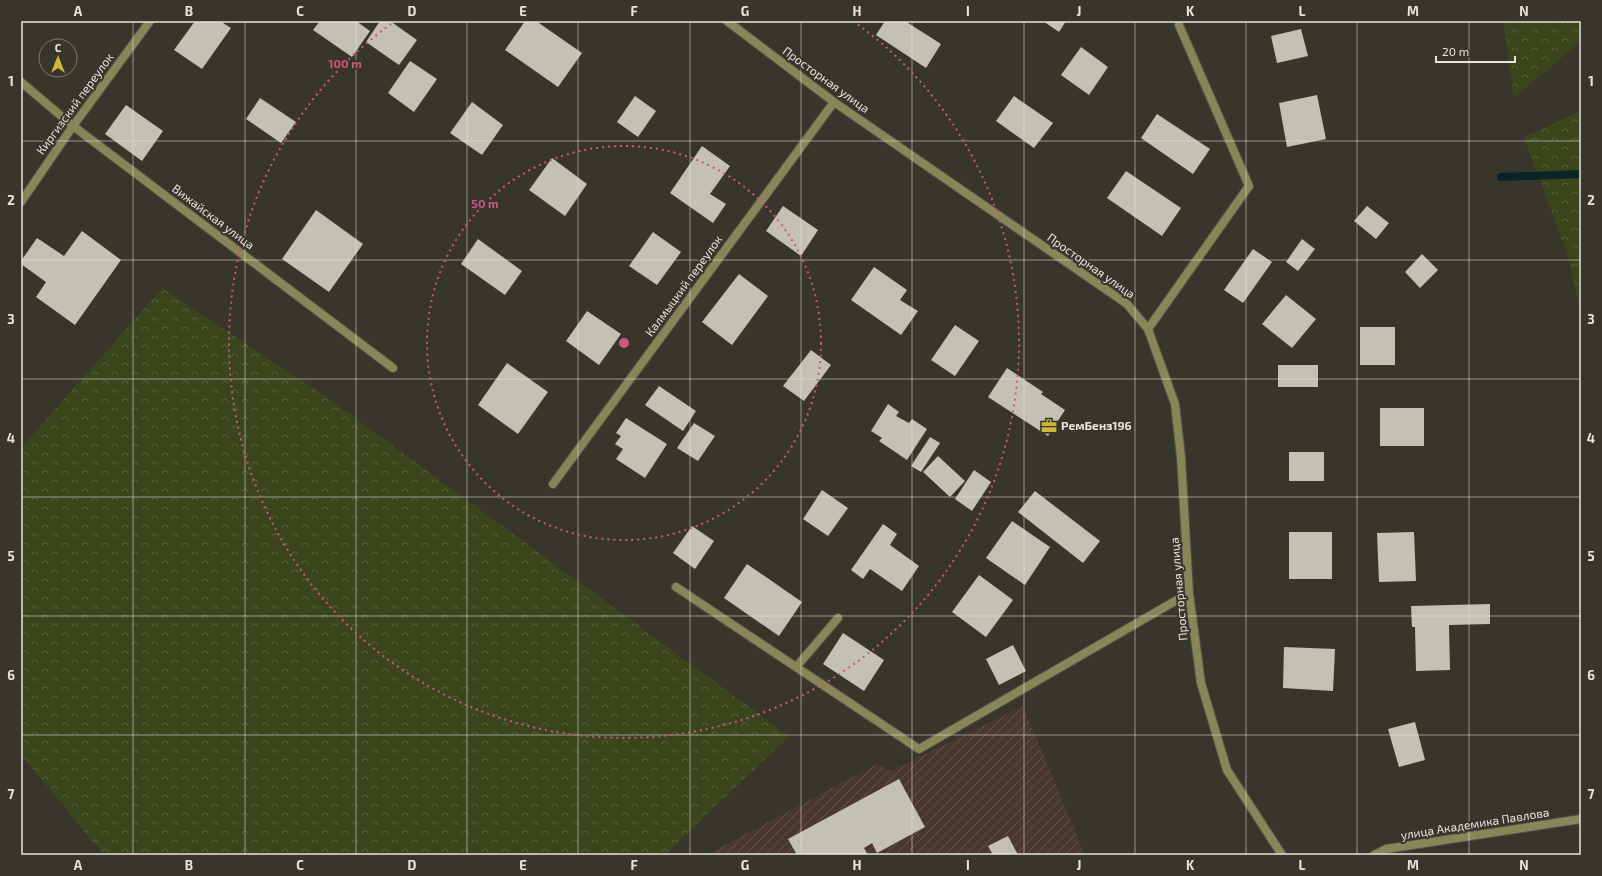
<svg xmlns="http://www.w3.org/2000/svg" width="1602" height="876" viewBox="0 0 1602 876" font-family="'Exo 2',sans-serif">
	<style>
		.industrial { fill: url(#industrial-furrows) }
		.forest { fill: url(#forest-crowns) }
		.lines { fill: none; stroke-linecap: round; stroke-linejoin: round }
		.stream { stroke: #0a2427; stroke-width: 8 }
		.building { fill: #c4c1b4 }
		.service-casing { stroke: #545148; stroke-width: 10 }
		.minor-casing { stroke: #545148; stroke-width: 10 }
		.tertiary-casing { stroke: #545148; stroke-width: 10 }
		.service { stroke: #888558; stroke-width: 8 }
		.minor { stroke: #888558; stroke-width: 8 }
		.tertiary { stroke: #888558; stroke-width: 8 }
		.grid { fill: none; stroke: #e7e5df; stroke-width: 1; stroke-opacity: 0.55 }
		.ring { fill: none; stroke: #cd5683; stroke-width: 2; stroke-dasharray: 2 4 }
		.labels { text-anchor: middle; stroke-width: 4; stroke-linejoin: round; paint-order: stroke }
		.street-label { font-size: 12px; fill: #e7e5df; stroke: #38352b }
		.poi-label { font-size: 12px; font-weight: bold; fill: #e7e5df; stroke: #38352b; text-anchor: start }
		.centre { fill: #cd5683; stroke: #38352b; stroke-width: 2 }
		.ring-label { font-size: 12px; text-anchor: middle; font-weight: bold; fill: #cd5683; stroke: #38352b; stroke-width: 4; stroke-linejoin: round; paint-order: stroke }
		.neatline { fill: none; stroke: #e7e5df; stroke-width: 1.5 }
		.grid-label { font-size: 13px; text-anchor: middle; font-weight: bold; fill: #e7e5df }
	</style>
	<defs>
		<pattern id="industrial-furrows" width="10" height="10" patternUnits="userSpaceOnUse"><rect width="10" height="10" fill="#4a382f"/><path d="M-1 1l2-2M0 10L10 0M9 11l2-2" fill="none" stroke="#64554d"/></pattern>
		<pattern id="forest-crowns" width="20" height="18" patternUnits="userSpaceOnUse"><rect width="20" height="18" fill="#3b451c"/><path d="M2 6a3 3 0 1 1 6 0M12 15a3 3 0 1 1 6 0" fill="none" stroke="#57603d"/></pattern>
	</defs>
	<rect width="100%" height="100%" fill="#38352b"/>
	<path class="industrial" d="M1023,706L1085,855H706L877,764L891,771Z"/>
	<g class="forest">
		<path d="M1503,21H1581V38L1574,47L1514,98Z"/>
		<path d="M1581,111V317L1569,259L1524,137Z"/>
		<path d="M162,288L325,396L789,736L665,855H104L21,755V448Z"/>
	</g>
	<g class="lines">
		<path class="stream" d="M1501,177L1581,174"/>
	</g>
	<g class="building">
		<path d="M195,21H220L231,28L202,69L174,50Z"/>
		<path d="M320,21H356L370,31L352,57L313,30Z"/>
		<path d="M380,21H390L417,40L399,65L366,42Z"/>
		<path d="M525,21H536L582,53L558,87L505,50Z"/>
		<path d="M885,21H905L941,44L926,68L876,35Z"/>
		<path d="M1043,21H1066L1059,32Z"/>
		<path d="M1301,29L1308,56L1277,63L1271,36Z"/>
		<path d="M1081,47L1108,67L1089,95L1061,75Z"/>
		<path d="M410,61L437,79L414,112L388,93Z"/>
		<path d="M1317,95L1326,139L1287,147L1279,103Z"/>
		<path d="M635,96L656,111L638,137L617,122Z"/>
		<path d="M1014,96L1053,123L1034,148L996,121Z"/>
		<path d="M260,98L296,122L281,143L246,119Z"/>
		<path d="M472,102L503,125L482,155L450,133Z"/>
		<path d="M126,105L163,131L142,161L105,134Z"/>
		<path d="M1157,114L1210,149L1193,174L1141,138Z"/>
		<path d="M702,146L730,166L710,194L726,204L713,223L670,193Z"/>
		<path d="M552,158L587,184L565,216L529,190Z"/>
		<path d="M1126,171L1181,208L1162,236L1107,198Z"/>
		<path d="M783,206L818,230L801,256L766,231Z"/>
		<path d="M1367,206L1389,223L1376,239L1354,221Z"/>
		<path d="M316,210L363,244L329,292L282,259Z"/>
		<path d="M82,231L121,260L75,325L36,297L46,282L21,264V261L37,238L64,256Z"/>
		<path d="M653,232L681,252L657,285L629,266Z"/>
		<path d="M478,239L522,271L505,295L461,264Z"/>
		<path d="M1302,239L1315,249L1298,271L1286,262Z"/>
		<path d="M1253,249L1272,262L1243,303L1224,290Z"/>
		<path d="M1422,254L1438,270L1420,288L1405,272Z"/>
		<path d="M874,267L907,290L900,300L918,311L901,335L851,300Z"/>
		<path d="M739,274L768,296L732,345L702,322Z"/>
		<path d="M1286,295L1316,319L1292,348L1262,324Z"/>
		<path d="M587,311L621,334L599,365L566,341Z"/>
		<path d="M955,325L979,341L955,376L931,360Z"/>
		<rect x="1360" y="327" width="35" height="38"/>
		<path d="M811,350L831,365L804,401L783,386Z"/>
		<path d="M507,363L548,392L518,434L478,405Z"/>
		<rect x="1278" y="365" width="40" height="22"/>
		<path d="M1007,368L1043,392L1041,394L1065,410L1048,436L988,397Z"/>
		<path d="M659,386L696,411L683,431L645,405Z"/>
		<path d="M888,404L899,412L896,416L909,423L912,419L927,429L907,460L879,441L882,438L871,431Z"/>
		<rect x="1380" y="408" width="44" height="38"/>
		<path d="M626,418L667,444L645,478L616,459L623,449L615,444L621,436L616,433Z"/>
		<path d="M694,423L715,436L698,461L677,448Z"/>
		<path d="M930,437L940,443L921,472L911,466Z"/>
		<rect x="1289" y="452" width="35" height="29"/>
		<path d="M938,456L965,481L950,497L923,472Z"/>
		<path d="M974,470L991,482L972,511L955,499Z"/>
		<path d="M822,490L848,508L828,536L803,519Z"/>
		<path d="M1035,491L1100,541L1083,563L1018,512Z"/>
		<path d="M1012,521L1050,547L1025,585L986,558Z"/>
		<path d="M883,524L897,534L890,545L919,566L902,591L870,569L863,579L851,570Z"/>
		<path d="M692,526L714,541L695,569L673,553Z"/>
		<rect x="1289" y="532" width="43" height="47"/>
		<path d="M1414,532L1416,581L1379,582L1377,533Z"/>
		<path d="M747,564L802,602L779,636L724,598Z"/>
		<path d="M979,575L1013,600L986,637L952,612Z"/>
		<path d="M1490,604V624L1449,625L1450,670L1416,671L1415,627H1412L1411,606Z"/>
		<path d="M843,633L884,660L864,691L823,664Z"/>
		<path d="M1013,645L1026,671L999,685L986,659Z"/>
		<path d="M1284,647L1335,649L1333,691L1283,688Z"/>
		<path d="M1415,722L1425,760L1399,767L1388,729Z"/>
		<path d="M899,779L925,827L877,853L872,843L864,848L868,855H797L788,839Z"/>
		<path d="M1008,836L1018,855H993L988,846Z"/>
	</g>
	<g class="lines">
		<defs>
			<g id="service">
				<path d="M1148,329L1249,186L1179,25"/>
				<path d="M797,666L838,618"/>
			</g>
			<g id="minor">
				<path d="M21,82L73,126L393,368"/>
				<path d="M21,202L73,126L150,21"/>
				<path d="M553,484L834,102"/>
				<path d="M676,587L919,749L1189,593"/>
				<path d="M1374,855L1386,849L1581,819"/>
			</g>
			<path id="tertiary" d="M727,21L834,102L1127,304L1148,329L1175,404L1181,457L1189,593L1201,683L1227,770L1282,855"/>
		</defs>
		<use href="#service" class="service-casing"/>
		<use href="#minor" class="minor-casing"/>
		<use href="#tertiary" class="tertiary-casing"/>
		<use href="#service" class="service"/>
		<use href="#minor" class="minor"/>
		<use href="#tertiary" class="tertiary"/>
	</g>
	<path class="grid" d="M133,21V855M245,21V855M356,21V855M467,21V855M578,21V855M690,21V855M801,21V855M912,21V855M1024,21V855M1135,21V855M1246,21V855M1357,21V855M1469,21V855M21,141H1581M21,260H1581M21,379H1581M21,497H1581M21,616H1581M21,735H1581"/>
	<g class="ring">
		<circle cx="624" cy="343" r="197"/>
		<path d="M853 21A395 395 0 1 1 395 21"/>
	</g>
	<defs>
		<symbol id="office-bare" viewBox="-9 -9 18 18"><path d="M-6-3h4V-5.5h4V-3h4V5H-6ZM-1-4.5V-3h2v-1.5ZM-6 0V1H6V0Z" fill="#c9ba3a" stroke="#38352b" stroke-width="2.5" paint-order="stroke"/></symbol>
	</defs>
	<g fill-rule="evenodd">
		<use href="#office-bare" x="1038" y="415" width="22" height="22"/>
	</g>
	<g class="labels">
		<g class="street-label">
			<text transform="translate(826 80) rotate(36)" y="4">Просторная улица</text>
			<text transform="translate(75 104) rotate(-54)" y="4">Киргизский переулок</text>
			<text transform="translate(213 217) rotate(37)" y="4">Вижайская улица</text>
			<text transform="translate(1091 266) rotate(35)" y="4">Просторная улица</text>
			<text transform="translate(684 286) rotate(-54)" y="4">Калмыцкий переулок</text>
			<text transform="translate(1179 589) rotate(-95)" y="4">Просторная улица</text>
			<text transform="translate(1475 824) rotate(-9)" y="4">улица Академика Павлова</text>
		</g>
		<g class="poi-label">
			<text x="1061" y="430">РемБенз196</text>
		</g>
	</g>
	<circle cx="624" cy="343" r="6" class="centre"/>
	<g class="ring-label">
		<text x="345" y="68">100 m</text>
		<text x="485" y="208">50 m</text>
	</g>
	<rect width="1602" height="876" fill="none" stroke="#38352b" stroke-width="44"/>
	<g transform="translate(58 58)"><circle r="19" fill="#38352b" stroke="#7e7b73"/>
	<path d="M0-3L7 15L0 10L-7 15Z" fill="#c9ba3a"/>
	<text y="-6" font-size="11" font-weight="bold" text-anchor="middle" fill="#e7e5df">С</text>
	</g>
	<path d="M1436 56v6h79v-6" fill="none" stroke="#e7e5df" stroke-width="2"/>
	<text x="1442" y="56" font-size="12" fill="#e7e5df" stroke="#38352b" stroke-width="3" paint-order="stroke">20 m</text>
	<rect x="22" y="22" width="1558" height="832" class="neatline"/>
	<g class="grid-label">
		<text x="78" y="16">A</text>
		<text x="189" y="16">B</text>
		<text x="300" y="16">C</text>
		<text x="412" y="16">D</text>
		<text x="523" y="16">E</text>
		<text x="634" y="16">F</text>
		<text x="745" y="16">G</text>
		<text x="857" y="16">H</text>
		<text x="968" y="16">I</text>
		<text x="1079" y="16">J</text>
		<text x="1190" y="16">K</text>
		<text x="1302" y="16">L</text>
		<text x="1413" y="16">M</text>
		<text x="1524" y="16">N</text>
		<text x="11" y="86">1</text>
		<text x="1591" y="86">1</text>
		<text x="11" y="205">2</text>
		<text x="1591" y="205">2</text>
		<text x="11" y="324">3</text>
		<text x="1591" y="324">3</text>
		<text x="11" y="443">4</text>
		<text x="1591" y="443">4</text>
		<text x="11" y="561">5</text>
		<text x="1591" y="561">5</text>
		<text x="11" y="680">6</text>
		<text x="1591" y="680">6</text>
		<text x="11" y="799">7</text>
		<text x="1591" y="799">7</text>
		<text x="78" y="870">A</text>
		<text x="189" y="870">B</text>
		<text x="300" y="870">C</text>
		<text x="412" y="870">D</text>
		<text x="523" y="870">E</text>
		<text x="634" y="870">F</text>
		<text x="745" y="870">G</text>
		<text x="857" y="870">H</text>
		<text x="968" y="870">I</text>
		<text x="1079" y="870">J</text>
		<text x="1190" y="870">K</text>
		<text x="1302" y="870">L</text>
		<text x="1413" y="870">M</text>
		<text x="1524" y="870">N</text>
	</g>
</svg>
